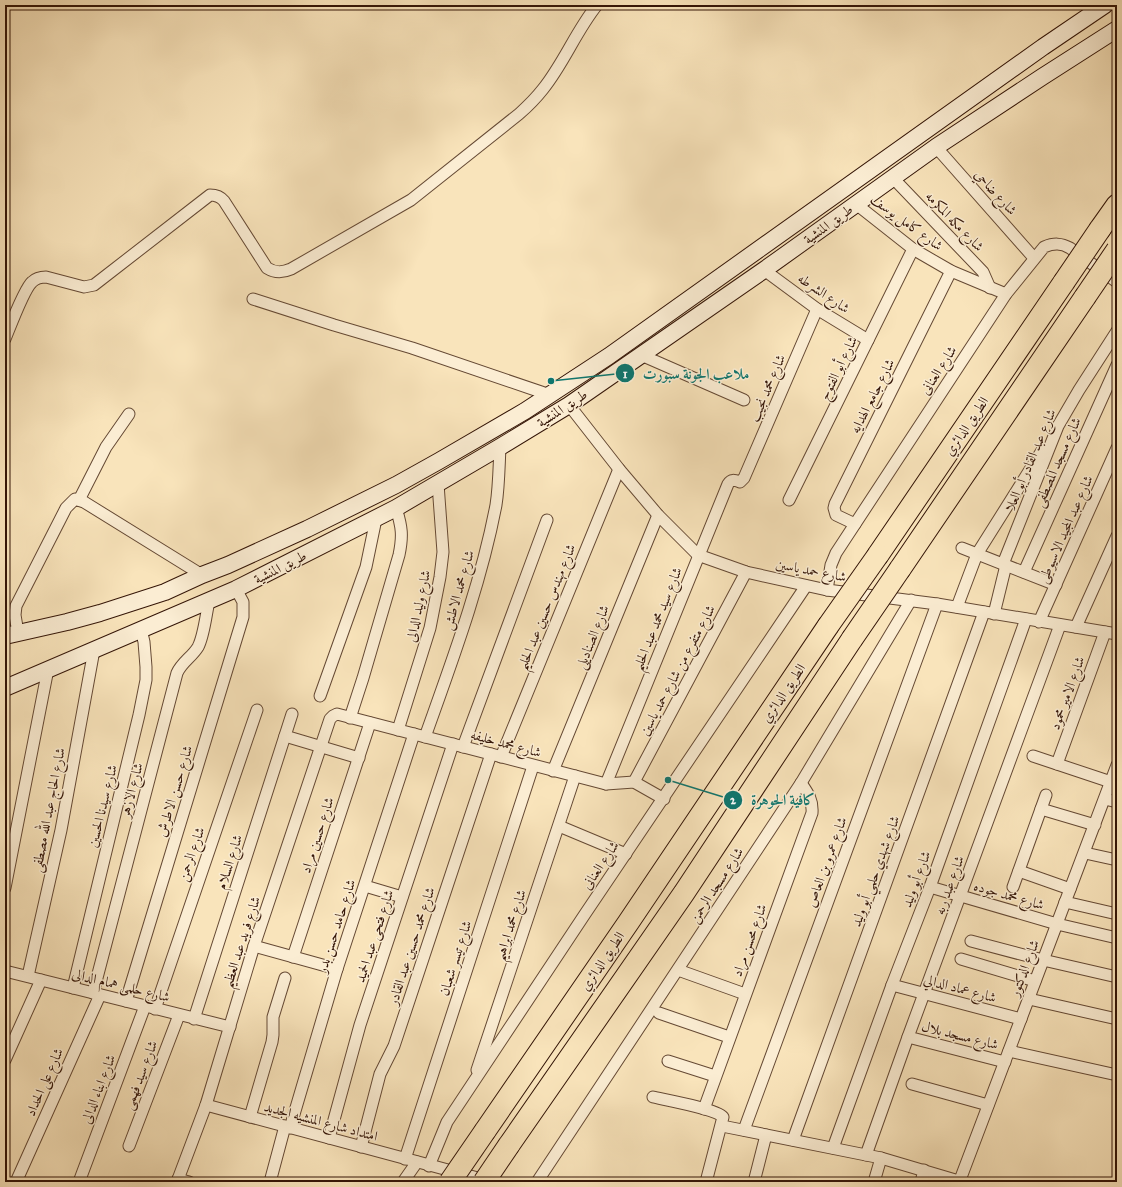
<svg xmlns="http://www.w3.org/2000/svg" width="1122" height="1187" viewBox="0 0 1122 1187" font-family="'IM FELL Great Primer',Amiri,serif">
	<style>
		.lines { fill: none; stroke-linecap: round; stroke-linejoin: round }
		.street-casing { stroke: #654934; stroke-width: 13 }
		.secondary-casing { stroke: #341507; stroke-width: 18 }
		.highway-casing { stroke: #341507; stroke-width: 23 }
		.street { stroke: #fbedd3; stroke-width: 11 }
		.secondary { stroke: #fbedd3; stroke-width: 16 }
		.highway { stroke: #f9e4bb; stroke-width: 21 }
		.highway-bridge-casing { stroke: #341507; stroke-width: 23; stroke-linecap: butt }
		.highway-bridge { stroke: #f9e4bb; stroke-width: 21 }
		.labels { text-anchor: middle; stroke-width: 3; stroke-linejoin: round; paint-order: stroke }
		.street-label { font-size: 14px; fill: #341507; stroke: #fbedd3 }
		.leader { fill: none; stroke: #0f766e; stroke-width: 1.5 }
		.callout-dot { fill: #0f766e; stroke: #fbedd3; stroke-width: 1.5 }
		.mark-label { font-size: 12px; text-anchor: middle; font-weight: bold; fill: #fff }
		.callout-label { font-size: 15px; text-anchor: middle; font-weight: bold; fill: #0f766e; stroke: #fbedd3; stroke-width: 3; stroke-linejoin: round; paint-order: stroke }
	</style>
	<rect width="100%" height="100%" fill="#f9e4bb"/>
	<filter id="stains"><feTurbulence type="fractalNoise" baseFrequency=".005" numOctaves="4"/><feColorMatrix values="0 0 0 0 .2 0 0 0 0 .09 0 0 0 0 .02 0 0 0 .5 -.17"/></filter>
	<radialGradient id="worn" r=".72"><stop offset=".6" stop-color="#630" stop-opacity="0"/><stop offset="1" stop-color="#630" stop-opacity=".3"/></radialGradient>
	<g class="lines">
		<defs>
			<g id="street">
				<path d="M936,147L1034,258"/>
				<path d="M893,178L983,272L990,288"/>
				<path d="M856,204L913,249L951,271L1006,294"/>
				<path d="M764,270L817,309L868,340"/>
				<path d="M253,299L334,325L412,348L550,395"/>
				<path d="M5,339C10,327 24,289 32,282C36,278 41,277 46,277L84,287L94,285L210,195C216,195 220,196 224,201L267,268C275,273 282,273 291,269L411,200L519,114C528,106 536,98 543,89C564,63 576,31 597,5"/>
				<path d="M641,355L744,400"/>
				<path d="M569,405L619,469L658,515L698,555L746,572L827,590L937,604L1117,634"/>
				<path d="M79,500L106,447L129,414"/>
				<path d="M789,500L913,249"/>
				<path d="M855,524L836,515L834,508L835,504L951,271"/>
				<path d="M962,548L1056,585"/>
				<path d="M1003,564L1058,426L1079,390L1117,331"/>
				<path d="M1024,572L1117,365"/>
				<path d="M827,590L831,565L836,553L1006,294L1044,247C1054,243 1061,243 1070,248L1117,282"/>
				<path d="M957,607L977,554L1043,449"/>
				<path d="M994,614L1006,565"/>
				<path d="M1039,622L1117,448"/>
				<path d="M1076,627L1117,536"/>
				<path d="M18,633L15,615L16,606L66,508L75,499L84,502L202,575"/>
				<path d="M320,696L366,567L376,519"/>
				<path d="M350,718L363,678L399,555C403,536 402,527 396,508"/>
				<path d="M398,730L430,628L440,577L443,552L438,484"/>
				<path d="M285,736L359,758"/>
				<path d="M425,737C452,661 481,584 496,505C499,486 499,466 500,447"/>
				<path d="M463,747L547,520"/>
				<path d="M1033,756L1111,782"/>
				<path d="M501,757L619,469"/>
				<path d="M1057,764L1105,632"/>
				<path d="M553,771L658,515"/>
				<path d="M634,782L746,572"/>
				<path d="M606,784L728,484C731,479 734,480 740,482L744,478L817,309"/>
				<path d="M1105,799L1117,802"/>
				<path d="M1041,809L1095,825"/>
				<path d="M559,826L626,854"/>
				<path d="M1085,853L1117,860"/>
				<path d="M1019,871L1070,889"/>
				<path d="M365,886L402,897"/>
				<path d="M930,887L1057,924L1117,938"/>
				<path d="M1013,887L1046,795"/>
				<path d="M5,888L48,669"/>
				<path d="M1065,902L1117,914"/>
				<path d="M971,941L1043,960L1117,977"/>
				<path d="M254,946L337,969"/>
				<path d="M293,957L370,723"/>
				<path d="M961,959L1035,981"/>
				<path d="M678,970L745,994"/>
				<path d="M5,971L230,1027"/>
				<path d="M28,976L61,830L94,650"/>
				<path d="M892,985L1021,1019"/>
				<path d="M73,988L139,715L146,680V667L144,642L141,629"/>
				<path d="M93,993L177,673C182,662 192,657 198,647C204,636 206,614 209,601"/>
				<path d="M1029,999L1117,1019"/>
				<path d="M126,1001L243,617V602L236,589"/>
				<path d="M155,1009L257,710"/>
				<path d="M659,1013L729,1037"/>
				<path d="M194,1019L292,714"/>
				<path d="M908,1037L1005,1062"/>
				<path d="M1009,1051L1117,1075"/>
				<path d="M5,1060L41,980"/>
				<path d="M668,1061L715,1076"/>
				<path d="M477,1070L575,776"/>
				<path d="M912,1084L988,1105"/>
				<path d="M653,1097C666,1100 716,1109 723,1117L706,1182"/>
				<path d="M206,1105L489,1181"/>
				<path d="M704,1109L812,813C813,800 808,793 801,783"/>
				<path d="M250,1117L272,1042L273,1035V1017L285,978"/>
				<path d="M722,1126L881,1158L962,1182"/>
				<path d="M290,1128L337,969L414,734"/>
				<path d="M744,1130L937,604"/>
				<path d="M329,1138L360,1025L453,744"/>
				<path d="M793,1140L984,612"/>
				<path d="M129,1146L179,1015"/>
				<path d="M361,1147L380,1074L394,1046L491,754"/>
				<path d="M833,1148L892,985L930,887L1026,619"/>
				<path d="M866,1155L908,1037L1060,625"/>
				<path d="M405,1159L533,766"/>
				<path d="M429,1166L447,1122L585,914L806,586"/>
				<path d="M178,1179L189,1182"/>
				<path d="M960,1180L1117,765"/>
				<path d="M16,1182L100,995"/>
				<path d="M79,1182L145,1006"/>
				<path d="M177,1182L206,1105L254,946L330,719L333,716L337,714L606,784L634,782L664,799"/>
				<path d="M270,1182L285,1126"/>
				<path d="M403,1182L417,1162"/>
				<path d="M537,1182L801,783L911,600"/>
				<path d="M754,1182L766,1135"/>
				<path d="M874,1182L881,1158"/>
				<path d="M921,1182L924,1170"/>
			</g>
			<g id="secondary">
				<path d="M5,636L67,622L100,613L165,592L202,575L228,565L307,529L396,485L439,461L525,411L609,356L1043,47L1105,5"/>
				<path d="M5,688L236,589L396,508L500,447L569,405L764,270L936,147L1042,77L1117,29"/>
			</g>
			<g id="highway">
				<path d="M1100,229L1117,205"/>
				<path d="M878,555L1064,282"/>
				<path d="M900,569L1085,297"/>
				<path d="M485,1131L628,923L828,626"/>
				<path d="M509,1145L684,893L852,639"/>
			</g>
		</defs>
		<use href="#street" class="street-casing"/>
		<use href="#secondary" class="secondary-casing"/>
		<use href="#highway" class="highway-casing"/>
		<use href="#street" class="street"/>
		<use href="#secondary" class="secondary"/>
		<use href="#highway" class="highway"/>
		<defs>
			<g id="highway-bridge">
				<path d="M1064,282L1100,229"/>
				<path d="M1085,297L1117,250"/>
				<path d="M828,626L878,555"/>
				<path d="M852,639L900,569"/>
				<path d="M450,1182L485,1131"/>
				<path d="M484,1182L509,1145"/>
			</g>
		</defs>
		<use href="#highway-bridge" class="highway-bridge-casing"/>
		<use href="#highway-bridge" class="highway-bridge"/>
	</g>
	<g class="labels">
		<g class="street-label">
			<text transform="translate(996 192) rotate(48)" y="5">شارع ضاحي</text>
			<text transform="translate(955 221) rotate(46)" y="5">شارع مكه المكرمه</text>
			<text transform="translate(907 222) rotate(36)" y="5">شارع كامل يوسف</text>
			<text transform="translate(828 224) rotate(-36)" y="5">طريق المنشية</text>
			<text transform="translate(824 293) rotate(34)" y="5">شارع الشرطه</text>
			<text transform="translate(838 368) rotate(-64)" y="5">شارع أبو الفتوح</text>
			<text transform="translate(938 370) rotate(-57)" y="5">شارع العنانى</text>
			<text transform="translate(767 388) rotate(-67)" y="5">شارع محمد نجيب</text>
			<text transform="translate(872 396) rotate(-63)" y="5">شارع جامع الهدايه</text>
			<text transform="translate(562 408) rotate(-33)" y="5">طريق المنشية</text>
			<text transform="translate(966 426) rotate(-56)" y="5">الطريق الدائري</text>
			<text transform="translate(1030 460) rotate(-67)" y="5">شارع عبد القادر أبو العلا</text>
			<text transform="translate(1057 462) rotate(-66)" y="5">شارع مسجد المصطفى</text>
			<text transform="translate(1065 529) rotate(-66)" y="5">شارع عبد المجيد الاسيوطى</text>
			<text transform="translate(280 567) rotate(-27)" y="5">طريق المنشية</text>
			<text transform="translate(811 570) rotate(11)" y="5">شارع حمد ياسين</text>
			<text transform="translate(458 590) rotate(-74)" y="5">شارع محمد الاطش</text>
			<text transform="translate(418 606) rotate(-78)" y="5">شارع وليد الدالى</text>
			<text transform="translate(546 607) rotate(-68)" y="5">شارع مهندس حسين عبد الحليم</text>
			<text transform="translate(657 619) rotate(-68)" y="5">شارع سيد محمد عبد الحليم</text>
			<text transform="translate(592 637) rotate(-68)" y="5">شارع الصناديلى</text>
			<text transform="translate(677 670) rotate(-62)" y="5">شارع متفرع من شارع حمد ياسين</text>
			<text transform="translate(783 693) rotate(-56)" y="5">الطريق الدائري</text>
			<text transform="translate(1067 693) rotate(-70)" y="5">شارع الامير محمود</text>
			<text transform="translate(506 743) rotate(15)" y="5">شارع محمد خليفه</text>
			<text transform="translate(131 790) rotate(-75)" y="5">شارع الازهر</text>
			<text transform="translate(174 791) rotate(-73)" y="5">شارع حسن الاطرش</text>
			<text transform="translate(102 806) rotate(-76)" y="5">شارع سيدنا الحسين</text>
			<text transform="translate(48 810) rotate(-79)" y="5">شارع الحاج عبد الله مصطفى</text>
			<text transform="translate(317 835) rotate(-72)" y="5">شارع حسين مراد</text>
			<text transform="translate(191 854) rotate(-71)" y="5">شارع الرحمن</text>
			<text transform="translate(229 862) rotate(-72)" y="5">شارع السلام</text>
			<text transform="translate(826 862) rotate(-70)" y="5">شارع عمرو بن العاص</text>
			<text transform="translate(600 865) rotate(-56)" y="5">شارع العنانى</text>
			<text transform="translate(875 871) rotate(-70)" y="5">شارع شهدي حلمي أبو وليد</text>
			<text transform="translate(916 879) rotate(-70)" y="5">شارع أبو وليد</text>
			<text transform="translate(716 885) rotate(-57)" y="5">شارع مسجد الرحمن</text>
			<text transform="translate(949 885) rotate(-70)" y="5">شارع عبد ربه</text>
			<text transform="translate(1009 895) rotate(16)" y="5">شارع محمد جوده</text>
			<text transform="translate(510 925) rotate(-72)" y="5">شارع محمد ابراهيم</text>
			<text transform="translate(336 926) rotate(-72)" y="5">شارع حامد حسن بدر</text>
			<text transform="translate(374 936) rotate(-72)" y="5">شارع فتحى عبد الحميد</text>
			<text transform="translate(749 940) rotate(-70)" y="5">شارع محسن مراد</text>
			<text transform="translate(241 942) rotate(-72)" y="5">شارع فريد عبد العظيم</text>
			<text transform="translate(411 946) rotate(-72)" y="5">شارع محمد حسين عبد القادر</text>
			<text transform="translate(455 958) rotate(-72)" y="5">شارع تيسر شعبان</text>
			<text transform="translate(602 961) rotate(-56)" y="5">الطريق الدائري</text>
			<text transform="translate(1024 968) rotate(-69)" y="5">شارع الدكتور</text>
			<text transform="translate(121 985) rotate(14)" y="5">شارع حلمى همام الدالى</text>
			<text transform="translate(960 988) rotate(15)" y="5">شارع عماد الدالي</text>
			<text transform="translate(960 1035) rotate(14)" y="5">شارع مسجد بلال</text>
			<text transform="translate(140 1075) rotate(-69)" y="5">شارع سيد فهمى</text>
			<text transform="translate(44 1082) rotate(-66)" y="5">شارع على الحداد</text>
			<text transform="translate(98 1089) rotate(-69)" y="5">شارع ابناء الدالى</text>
			<text transform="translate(321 1121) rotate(15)" y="5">امتداد شارع المنشيه الجديد</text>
		</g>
	</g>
	<path class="leader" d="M551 381L625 373M668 780L733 800"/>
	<g class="callout-dot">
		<circle cx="551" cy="381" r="4"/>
		<circle cx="668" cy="780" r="4"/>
		<circle cx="625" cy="373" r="10"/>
		<circle cx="733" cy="800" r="10"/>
	</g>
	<g class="mark-label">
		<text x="625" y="378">1</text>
		<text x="733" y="804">2</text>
	</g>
	<g class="callout-label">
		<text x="696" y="379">ملاعب الجونة سبورت</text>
		<text x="783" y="805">كافية الحوهرة</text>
	</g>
	<rect width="1122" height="1187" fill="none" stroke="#f9e4bb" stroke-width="20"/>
	<rect x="6" y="6" width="1110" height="1175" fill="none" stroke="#341507" stroke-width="2"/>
	<rect x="10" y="10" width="1102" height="1167" fill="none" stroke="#341507"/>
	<rect width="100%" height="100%" filter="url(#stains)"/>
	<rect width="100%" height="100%" fill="url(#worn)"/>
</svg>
